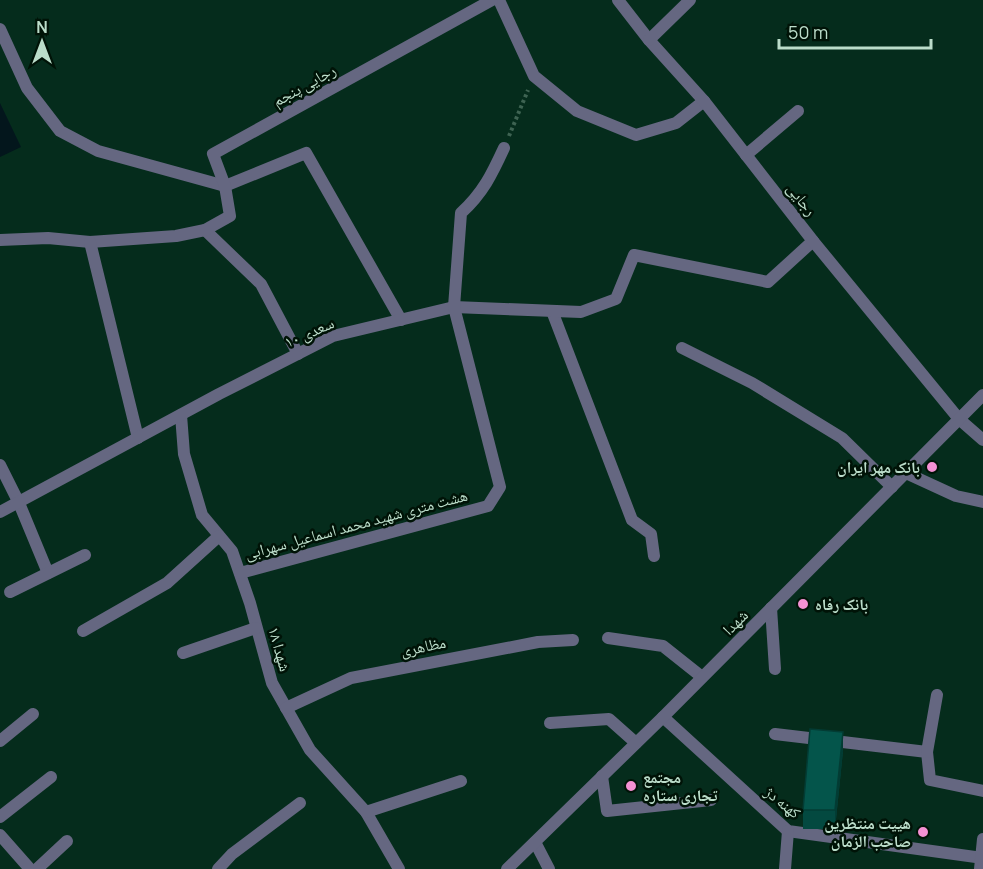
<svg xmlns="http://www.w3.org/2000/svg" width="983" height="869" viewBox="0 0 983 869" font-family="Manrope,'Noto Naskh Arabic',sans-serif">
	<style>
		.water { fill: #03161c }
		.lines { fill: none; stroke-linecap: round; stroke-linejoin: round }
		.path { stroke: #3e6352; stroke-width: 4; stroke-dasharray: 3 3; stroke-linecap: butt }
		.pedestrian { stroke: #656781; stroke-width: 12 }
		.minor { stroke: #656781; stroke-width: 12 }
		.tertiary { stroke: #656781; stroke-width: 12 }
		.wall { fill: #034940 }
		.shaded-wall { fill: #033c34 }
		.building { fill: #04554b; stroke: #033c34; stroke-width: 1.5 }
		.poi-dot { fill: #f491d3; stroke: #001307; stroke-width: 2 }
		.labels { text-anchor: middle; stroke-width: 5; stroke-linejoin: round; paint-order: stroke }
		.street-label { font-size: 16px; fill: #bbddca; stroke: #001307 }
		.poi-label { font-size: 16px; font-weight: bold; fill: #bbddca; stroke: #001307; text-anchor: end }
	</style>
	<rect width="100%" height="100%" fill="#052c1c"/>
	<path class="water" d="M0,103L21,147L0,157Z"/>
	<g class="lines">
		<path class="path" d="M509,136L528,90"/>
		<path class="pedestrian" d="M959,419L983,440"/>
		<g class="minor">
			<path d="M499,0L534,76L577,111L636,135L676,123L704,101"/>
			<path d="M0,29L27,88L60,131L98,151L225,186L306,153L401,320"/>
			<path d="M746,155L798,111"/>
			<path d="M205,230L261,284L298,354"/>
			<path d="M0,240L48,238L90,242L176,236L205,230L230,216L225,186L213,154L492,0"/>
			<path d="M90,242L138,438"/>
			<path d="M552,311L632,520L651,534L654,556"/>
			<path d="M682,348L752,383L842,438L892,487"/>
			<path d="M181,415L184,454L202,515L232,551L250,603L272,683L310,750L366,812L399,869"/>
			<path d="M0,465L19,503L48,573"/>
			<path d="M906,473L956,496L983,502"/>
			<path d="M0,512L219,394L333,336L454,307L581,312L616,299L634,255L768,282L813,241"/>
			<path d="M240,573L488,506L500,487L454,307L461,213C483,193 492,174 504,148"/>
			<path d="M10,592L85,555"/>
			<path d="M771,608L775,669"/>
			<path d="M83,631L167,583L219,536"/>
			<path d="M608,638L663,646L702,677"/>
			<path d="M183,653L256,628"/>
			<path d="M286,708L351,678L538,642L573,640"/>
			<path d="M663,717L788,831L983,858"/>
			<path d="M550,723L609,719L636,743"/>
			<path d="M775,734L927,752L930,780L983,791"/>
			<path d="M0,741L33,714"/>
			<path d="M927,752L937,695"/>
			<path d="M602,776L607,811L711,800"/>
			<path d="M366,812L461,781"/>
			<path d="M0,817L51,777"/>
			<path d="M0,835L30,869"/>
			<path d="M535,842L549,869"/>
			<path d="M37,869L67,841"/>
			<path d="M218,869L232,854L300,803"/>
			<path d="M785,869L788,831"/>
			<path d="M980,869L983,839"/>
		</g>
		<g class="tertiary">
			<path d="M618,0L649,40L704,101L813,241L959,419"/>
			<path d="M649,40L690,0"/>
			<path d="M507,869L663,717L983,395"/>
		</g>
	</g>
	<path class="wall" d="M843,751L835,829H803V810Z"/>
	<path class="shaded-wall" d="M843,732V751L835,829V810Z"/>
	<path class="building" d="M810,729L843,732L835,810H803Z"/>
	<g class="poi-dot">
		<circle cx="932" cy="467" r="6"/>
		<circle cx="803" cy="604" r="6"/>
		<circle cx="631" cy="786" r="6"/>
		<circle cx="923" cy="832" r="6"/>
	</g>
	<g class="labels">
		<g class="street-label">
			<text transform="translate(304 85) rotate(-29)" y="6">رجایی پنجم</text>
			<text transform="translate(802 199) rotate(52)" y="6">رجایی</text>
			<text transform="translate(309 332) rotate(-24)" y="6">سعدی ۱۰</text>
			<text transform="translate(356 524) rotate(-15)" y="6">هشت متری شهید محمد اسماعیل سهرابی</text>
			<text transform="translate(735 622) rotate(-45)" y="6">شهدا</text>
			<text transform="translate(423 646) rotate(-11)" y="6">مظاهری</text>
			<text transform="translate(280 649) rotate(74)" y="6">شهدا ۱۸</text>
			<text transform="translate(783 802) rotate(39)" y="6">کهنه دژ</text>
		</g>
		<g class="poi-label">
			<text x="920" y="473">بانک مهر ایران</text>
			<text x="815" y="610" text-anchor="start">بانک رفاه</text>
			<text x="643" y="783" text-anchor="start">مجتمع<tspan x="643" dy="18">تجاری ستاره</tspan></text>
			<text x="911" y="829">هییت منتظرین<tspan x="911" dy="18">صاحب الزمان</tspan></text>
		</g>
	</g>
	<g transform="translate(42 42)" stroke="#001307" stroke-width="4.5" paint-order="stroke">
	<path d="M0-4.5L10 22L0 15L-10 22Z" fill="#bbddca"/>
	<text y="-9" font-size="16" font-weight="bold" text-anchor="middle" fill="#bbddca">N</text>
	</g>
	<path d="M779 39v9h152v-9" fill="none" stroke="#bbddca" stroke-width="3"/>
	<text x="788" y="39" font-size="18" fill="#bbddca" stroke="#001307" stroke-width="4.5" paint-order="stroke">50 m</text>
</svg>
